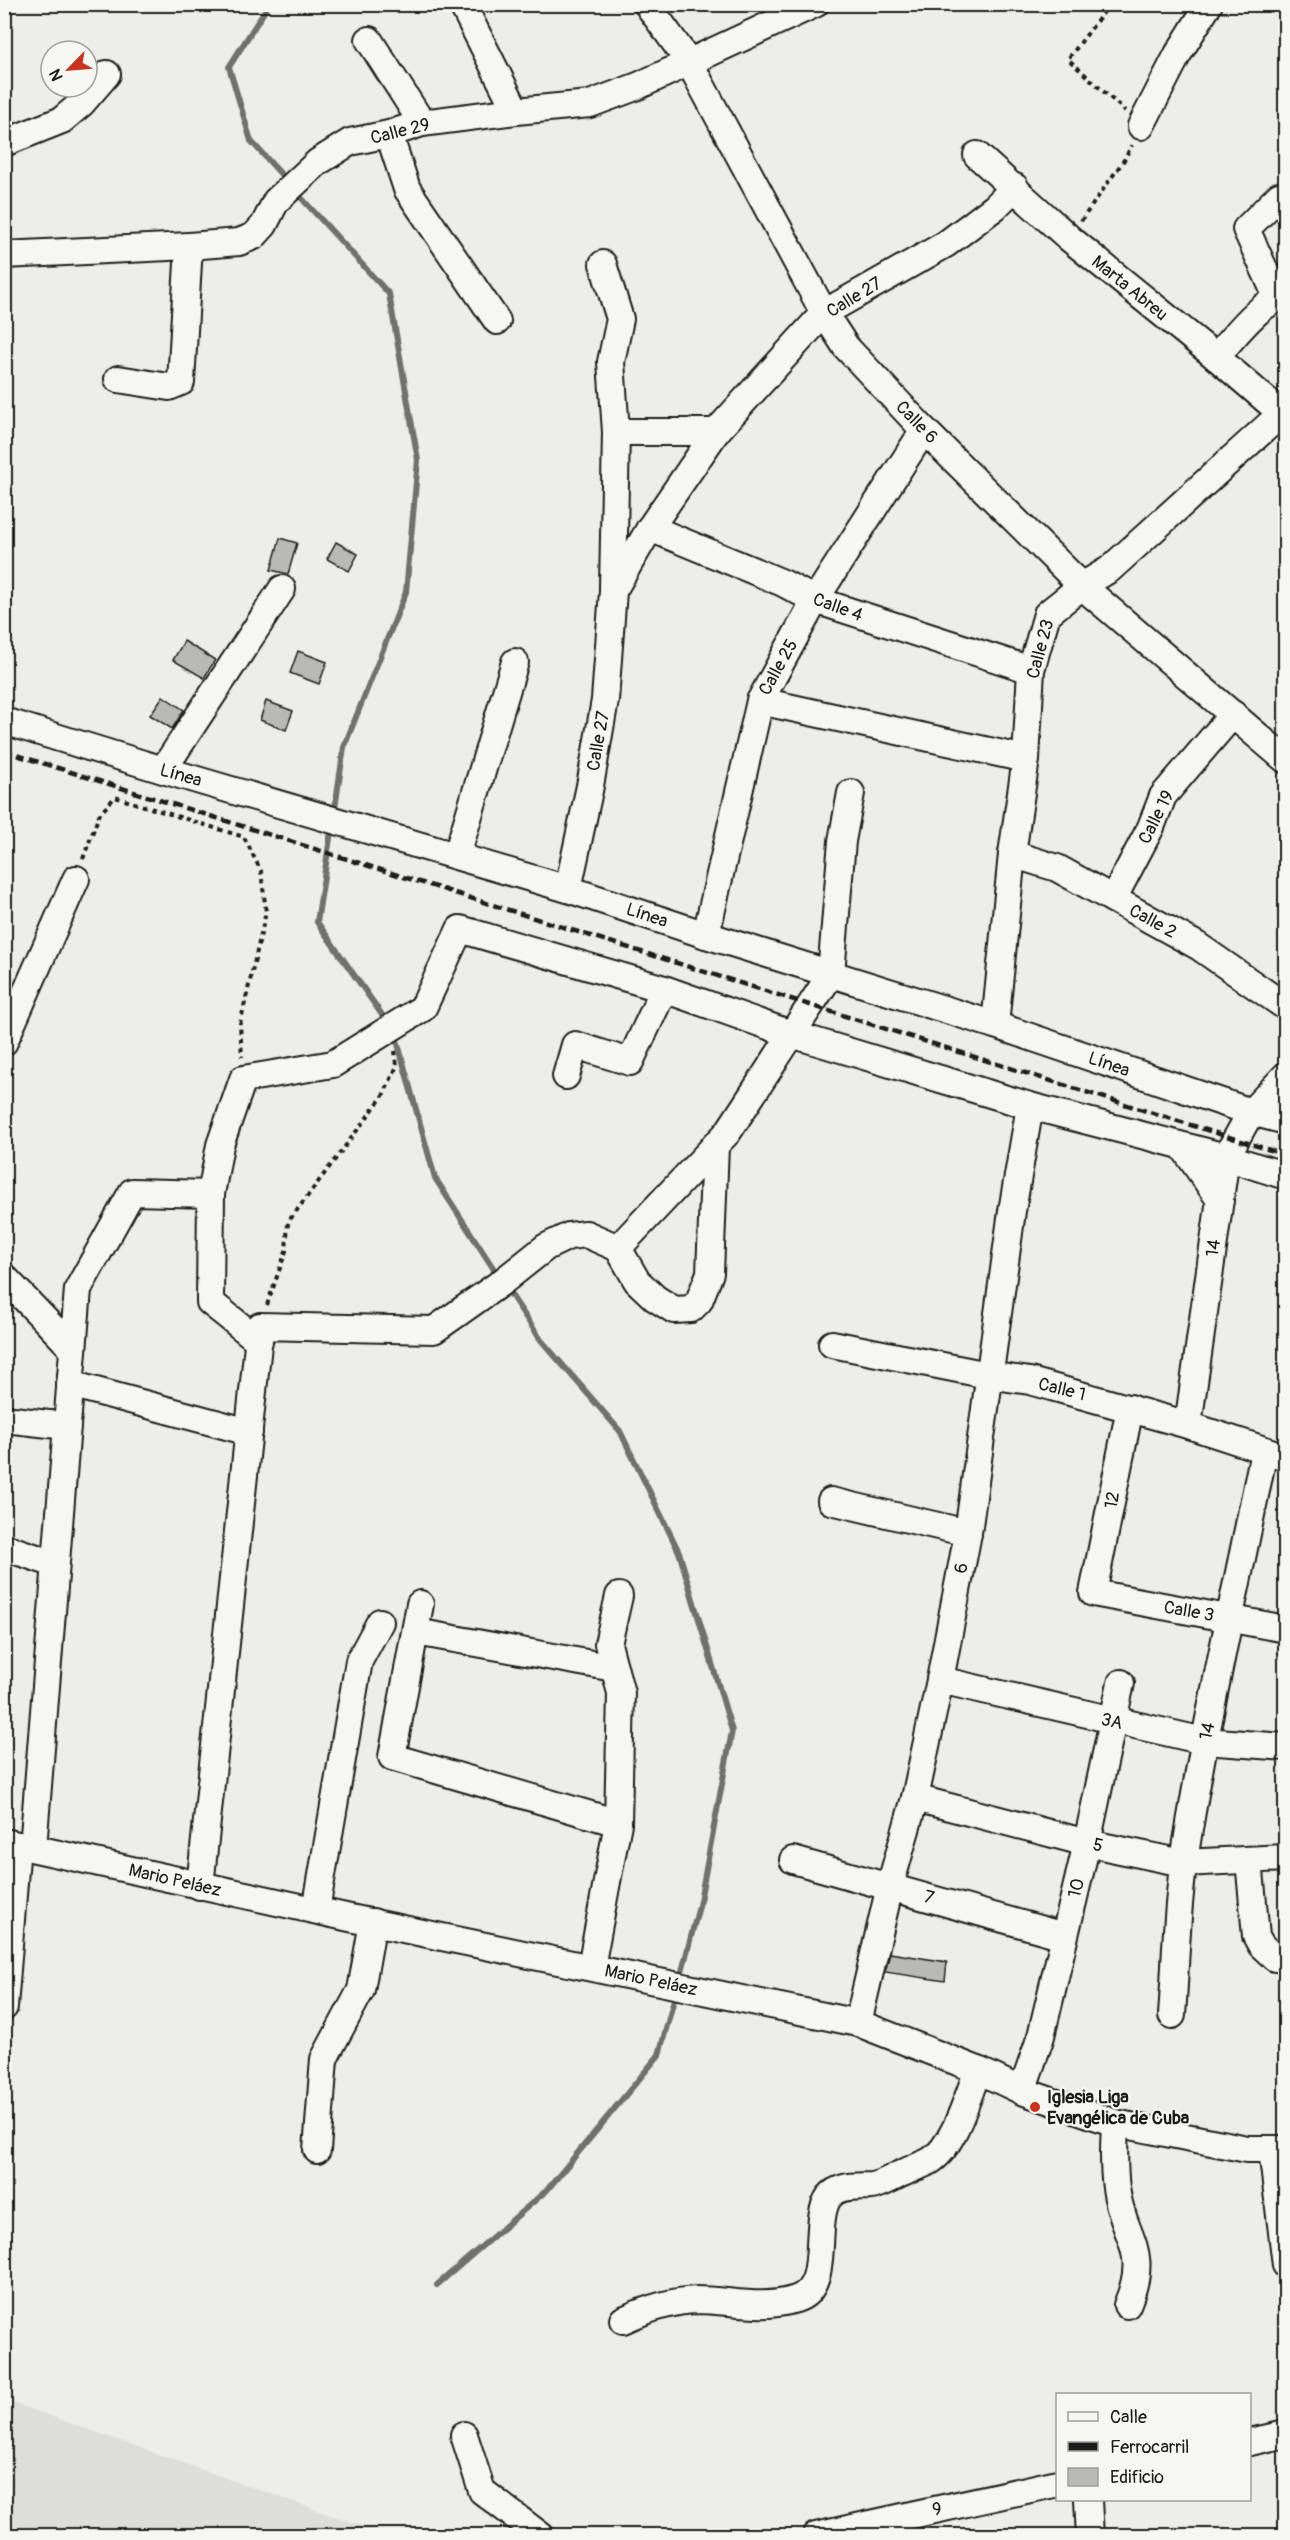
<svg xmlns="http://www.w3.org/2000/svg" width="1290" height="2540" viewBox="0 0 1290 2540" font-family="Pangolin,sans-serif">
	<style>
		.built { fill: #ddddda }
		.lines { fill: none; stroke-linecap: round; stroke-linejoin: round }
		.stream { stroke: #6f6f6d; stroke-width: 6 }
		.building { fill: #b9b9b6; stroke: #1c1c1c; stroke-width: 1.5 }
		.minor-casing { stroke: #1c1c1c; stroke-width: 30 }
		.path { stroke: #1c1c1c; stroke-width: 4; stroke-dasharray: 4.5 4.5; stroke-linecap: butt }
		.minor { stroke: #f6f6f2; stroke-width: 26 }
		.rail { stroke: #1c1c1c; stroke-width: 4.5; stroke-dasharray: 9 4.5; stroke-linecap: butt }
		.poi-dot { fill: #c8321e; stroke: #f6f6f2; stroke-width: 2 }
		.labels { text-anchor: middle; stroke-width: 4.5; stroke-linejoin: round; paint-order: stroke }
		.street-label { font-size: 18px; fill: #1c1c1c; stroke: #f6f6f2 }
		.poi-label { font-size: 18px; font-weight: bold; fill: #1c1c1c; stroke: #f6f6f2; text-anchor: start }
	</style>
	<rect width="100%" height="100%" fill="#edede9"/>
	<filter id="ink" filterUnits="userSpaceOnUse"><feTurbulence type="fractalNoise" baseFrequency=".0167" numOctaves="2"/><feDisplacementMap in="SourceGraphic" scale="12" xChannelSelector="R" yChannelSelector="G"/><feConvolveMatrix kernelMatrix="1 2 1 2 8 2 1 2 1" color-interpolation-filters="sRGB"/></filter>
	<g filter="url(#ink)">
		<path class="built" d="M5,2400L387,2535H5Z"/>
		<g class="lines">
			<g class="stream">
				<path d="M269,4L229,67L251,141L288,182"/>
				<path d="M296,192L389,294L418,460L406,592L344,747L334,815"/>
				<path d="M332,825L317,922L387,1022"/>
				<path d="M395,1033L435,1178L499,1277"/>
				<path d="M505,1286L541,1340L620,1431L679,1552L732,1731L699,1906L680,1979"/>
				<path d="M437,2285L547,2190L659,2055L676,1992"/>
			</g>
		</g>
		<g class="building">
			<path d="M280,538L297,543L288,574L271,570Z"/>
			<path d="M336,542L358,554L349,571L327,559Z"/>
			<path d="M184,641L215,660L204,678L173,660Z"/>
			<path d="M298,651L327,662L319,684L290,673Z"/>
			<path d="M163,696L184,710L172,729L150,715Z"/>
			<path d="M266,701L293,711L286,730L260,720Z"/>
			<path d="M890,1953L947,1962L945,1981L885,1972Z"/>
		</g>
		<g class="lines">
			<defs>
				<g id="minor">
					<path d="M462,4L516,111"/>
					<path d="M647,4L689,62L824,313L846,347L924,430L1082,586L1286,760"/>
					<path d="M369,40L422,123"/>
					<path d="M1141,126L1178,54L1209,4"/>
					<path d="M389,134L407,189L497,321"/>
					<path d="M4,143L62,120L82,103L107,74"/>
					<path d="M977,155L1069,238L1216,357L1286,417"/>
					<path d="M4,255L189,246L239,242L254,236L264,225L276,201L318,162L350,142L389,134L422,123L516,111L590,104L638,86L815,4"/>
					<path d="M603,264L620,319L611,362L616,432L613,588"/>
					<path d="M1277,297L1246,229L1279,196"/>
					<path d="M1216,357C1233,338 1261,300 1286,296"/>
					<path d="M118,379L169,387L181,382L189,246"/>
					<path d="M616,432H716"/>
					<path d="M650,528L783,583L815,600L1031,670"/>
					<path d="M760,701L1026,759"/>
					<path d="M4,721L163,770L568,889L706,935L995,1025L1251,1112L1286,1121"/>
					<path d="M163,770L282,589"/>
					<path d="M1012,854L1057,868L1198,946L1286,1007"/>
					<path d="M457,855L515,662"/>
					<path d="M568,889L590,786L605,700L613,591L650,528L716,432L824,313L946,244L995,207L1015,187"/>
					<path d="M1113,899L1151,827L1163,796L1233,714"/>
					<path d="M706,935L760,701L815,600L924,430"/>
					<path d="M995,1025L1012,854L1026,759L1031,670L1047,614L1082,586L1110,569L1281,414"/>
					<path d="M4,1042L76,879"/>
					<path d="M566,1076L575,1045L630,1062L664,989"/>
					<path d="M1183,1147L1220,1200"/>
					<path d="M618,1248L728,1132L831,974L842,841L851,793"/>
					<path d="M4,1277L73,1349"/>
					<path d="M259,1341L210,1302L211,1194L220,1145L243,1079L333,1064L423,1008L460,929L664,989L791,1034L1030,1106L1226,1157L1286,1176"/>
					<path d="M832,1344L988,1375L1030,1381L1188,1425L1286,1457"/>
					<path d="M70,1384L249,1432"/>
					<path d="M1130,1408L1093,1593L1286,1629"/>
					<path d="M4,1419L67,1426"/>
					<path d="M1188,1425L1226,1157L1251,1112L1286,1075"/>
					<path d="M831,1501L968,1533"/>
					<path d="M4,1547L55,1564"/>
					<path d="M420,1604L392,1757L618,1823"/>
					<path d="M416,1632L614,1668"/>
					<path d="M940,1680L1204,1741L1286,1747"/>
					<path d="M915,1798L1087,1843L1183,1863L1286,1858"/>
					<path d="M4,1842L350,1918L858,2023L978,2070L1022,2091L1115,2123L1247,2149H1286"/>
					<path d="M33,1848L78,1289L132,1192L211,1194"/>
					<path d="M793,1860L1064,1936"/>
					<path d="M1249,1860L1256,1936L1261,1945L1275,1958"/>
					<path d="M200,1886L260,1326L434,1330L502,1282L546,1247L569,1236L586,1234L618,1248L637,1281L655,1298L674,1310L691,1309L699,1301L710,1273L715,1145"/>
					<path d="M316,1910L359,1661L380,1622"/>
					<path d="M591,1967L618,1823L621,1693L608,1644L619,1596"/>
					<path d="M4,2007L17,1845"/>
					<path d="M1172,2015C1176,1964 1176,1911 1184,1861C1205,1723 1237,1587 1264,1451"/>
					<path d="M858,2023L890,1886L915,1798L940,1680L968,1533L1012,1211L1030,1106"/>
					<path d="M1022,2091L1041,2036L1087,1843L1121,1683"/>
					<path d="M1115,2123C1114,2145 1113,2166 1116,2188C1123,2240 1151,2248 1127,2305"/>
					<path d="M317,2150L324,2059L361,1990L373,1922"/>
					<path d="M1272,2150L1286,2265"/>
					<path d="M623,2320C647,2309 670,2301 697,2300C730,2300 763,2310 796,2299C833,2288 811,2222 829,2197C839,2184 858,2187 872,2186C883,2184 895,2176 905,2172C913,2168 922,2165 930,2161C954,2147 968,2095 978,2070"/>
					<path d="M464,2435L482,2491L541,2536"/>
					<path d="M1250,2442L1286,2434"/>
					<path d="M1088,2500L1090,2536"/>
					<path d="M816,2536L1058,2483"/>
				</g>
			</defs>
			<use href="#minor" class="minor-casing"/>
			<g class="path">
				<path d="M1110,4L1068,59L1125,111"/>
				<path d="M1081,221L1124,160L1132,145"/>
				<path d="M83,859L99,815L115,797L244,837L261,871L266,912L240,1024L242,1057"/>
				<path d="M267,1305L286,1251L288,1222L383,1096L397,1066L395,1051"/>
			</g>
			<use href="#minor" class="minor"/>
			<path class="rail" d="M4,751L1286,1155"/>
		</g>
	</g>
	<circle class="poi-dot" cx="1035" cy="2107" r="6"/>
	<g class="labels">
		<g class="street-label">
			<text transform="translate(400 131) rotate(-14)" y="6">Calle 29</text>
			<text transform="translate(1130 288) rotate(39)" y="6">Marta Abreu</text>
			<text transform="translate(854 297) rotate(-31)" y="6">Calle 27</text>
			<text transform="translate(917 422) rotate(46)" y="6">Calle 6</text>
			<text transform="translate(838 607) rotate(20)" y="6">Calle 4</text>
			<text transform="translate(1040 649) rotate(-75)" y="6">Calle 23</text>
			<text transform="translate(778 667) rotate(-61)" y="6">Calle 25</text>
			<text transform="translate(598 741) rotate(-80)" y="6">Calle 27</text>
			<text transform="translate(181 775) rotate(16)" y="6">Línea</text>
			<text transform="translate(1156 817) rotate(-63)" y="6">Calle 19</text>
			<text transform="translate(647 915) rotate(18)" y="6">Línea</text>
			<text transform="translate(1153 921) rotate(29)" y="6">Calle 2</text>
			<text transform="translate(1109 1064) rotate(19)" y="6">Línea</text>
			<text transform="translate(1213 1248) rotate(-82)" y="6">14</text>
			<text transform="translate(1062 1389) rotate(14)" y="6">Calle 1</text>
			<text transform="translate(1112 1500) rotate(-79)" y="6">12</text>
			<text transform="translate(961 1568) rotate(-80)" y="6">6</text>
			<text transform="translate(1189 1611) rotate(10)" y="6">Calle 3</text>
			<text transform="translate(1112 1721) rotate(13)" y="6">3A</text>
			<text transform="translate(1207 1731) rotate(-78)" y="6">14</text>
			<text transform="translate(1098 1845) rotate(12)" y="6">5</text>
			<text transform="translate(175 1880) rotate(13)" y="6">Mario Peláez</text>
			<text transform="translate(1076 1888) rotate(-76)" y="6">10</text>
			<text transform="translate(929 1897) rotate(16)" y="6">7</text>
			<text transform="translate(651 1980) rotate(12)" y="6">Mario Peláez</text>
			<text transform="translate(937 2509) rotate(-12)" y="6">9</text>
		</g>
		<g class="poi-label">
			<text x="1047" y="2103">Iglesia Liga<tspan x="1047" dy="21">Evangélica de Cuba</tspan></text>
		</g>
	</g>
	<rect width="1290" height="2540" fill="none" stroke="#f6f6f2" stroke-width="24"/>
	<rect x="12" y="12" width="1266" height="2516" fill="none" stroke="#1c1c1c" stroke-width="2" filter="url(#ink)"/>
	<rect x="1056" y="2393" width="195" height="108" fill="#f6f6f2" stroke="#9f9f9c" stroke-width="1.5"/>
	<rect x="1068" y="2412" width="30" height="9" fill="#f6f6f2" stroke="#9f9f9c" stroke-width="1.5"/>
	<text x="1110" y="2423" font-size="18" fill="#1c1c1c">Calle</text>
	<rect x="1068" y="2442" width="30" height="9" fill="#1c1c1c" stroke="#9f9f9c" stroke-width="1.5"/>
	<text x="1110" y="2453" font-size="18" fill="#1c1c1c">Ferrocarril</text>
	<rect x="1068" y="2468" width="30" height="18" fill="#b9b9b6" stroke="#9f9f9c" stroke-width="1.5"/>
	<text x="1110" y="2483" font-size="18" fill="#1c1c1c">Edificio</text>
	<g transform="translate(69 69) rotate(245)"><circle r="28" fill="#f6f6f2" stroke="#9f9f9c" stroke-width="1.5"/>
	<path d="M0-4.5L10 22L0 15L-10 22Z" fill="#c8321e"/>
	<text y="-9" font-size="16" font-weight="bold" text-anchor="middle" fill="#1c1c1c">N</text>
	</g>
</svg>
